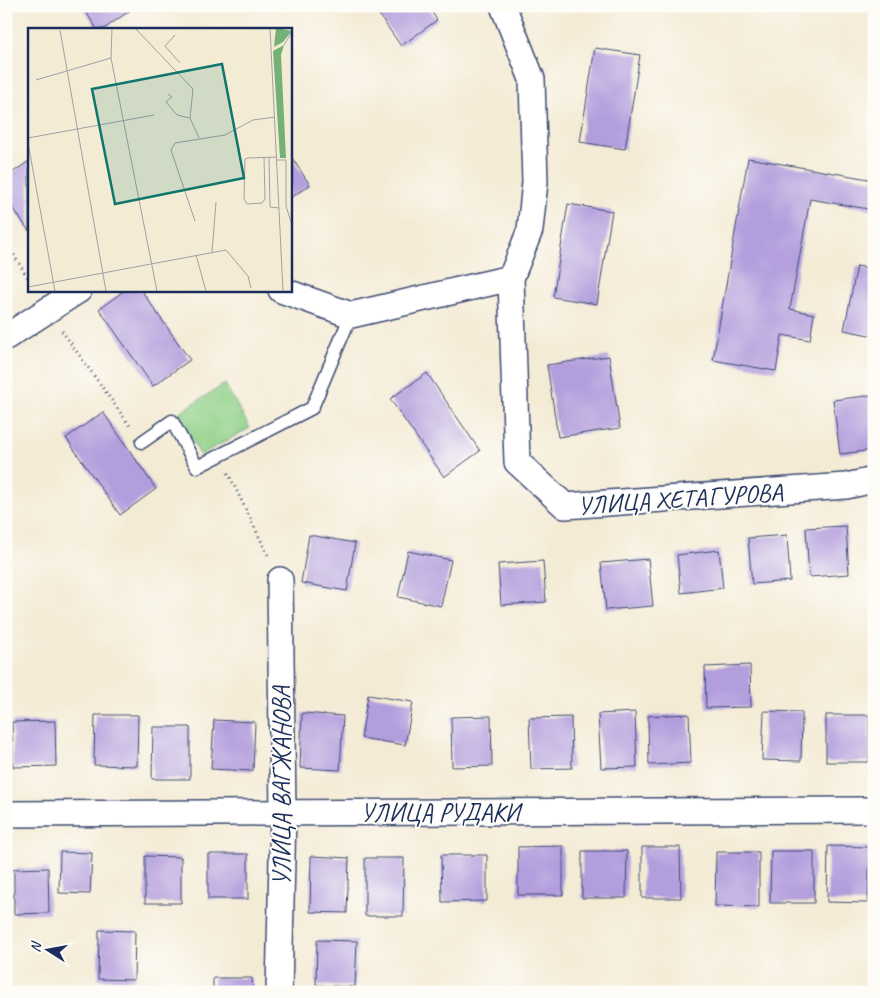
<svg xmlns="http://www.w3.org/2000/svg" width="880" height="998" viewBox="0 0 880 998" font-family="Caveat,sans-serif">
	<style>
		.green { fill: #8fd087; stroke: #558072 }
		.building { fill: #b39edd }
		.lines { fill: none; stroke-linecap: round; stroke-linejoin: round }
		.service-casing { stroke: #3c4b70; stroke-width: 15 }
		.minor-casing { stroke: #3c4b70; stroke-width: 28 }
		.path { stroke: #3c4b70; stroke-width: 3; stroke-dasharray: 1 4; stroke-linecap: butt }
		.service { stroke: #fff; stroke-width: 12 }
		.minor { stroke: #fff; stroke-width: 25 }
		.labels { text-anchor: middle; stroke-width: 4; stroke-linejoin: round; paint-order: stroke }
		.street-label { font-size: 25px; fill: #1b2f5e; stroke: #fdfcf7 }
		.inset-road { fill: none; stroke: #9da0a5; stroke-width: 1 }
		.view { fill: #0f766e; fill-opacity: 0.15; stroke: #0f766e; stroke-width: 2.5 }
		.inset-edge { fill: none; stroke: #1b2f5e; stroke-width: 2.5 }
	</style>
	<rect width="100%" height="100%" fill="#fdfcf7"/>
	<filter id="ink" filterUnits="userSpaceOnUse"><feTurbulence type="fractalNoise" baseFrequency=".02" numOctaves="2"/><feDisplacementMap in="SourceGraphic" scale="10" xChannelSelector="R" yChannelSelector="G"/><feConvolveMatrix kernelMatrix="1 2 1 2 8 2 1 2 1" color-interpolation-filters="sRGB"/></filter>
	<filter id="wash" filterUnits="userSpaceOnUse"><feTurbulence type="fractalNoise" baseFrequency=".0096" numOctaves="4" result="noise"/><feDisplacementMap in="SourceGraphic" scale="20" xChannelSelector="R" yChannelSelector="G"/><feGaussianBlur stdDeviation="1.12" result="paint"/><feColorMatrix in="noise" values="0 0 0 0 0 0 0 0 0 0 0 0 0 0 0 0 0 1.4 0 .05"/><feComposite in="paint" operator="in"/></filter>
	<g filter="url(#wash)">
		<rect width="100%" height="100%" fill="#f4ebd5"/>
		<path class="green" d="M225,384L250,428L200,455L178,413Z"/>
		<g id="blocks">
			<g class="building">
				<path d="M82,6H136L104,29H97Z"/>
				<path d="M373,6H428L437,20L401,46Z"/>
				<path d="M595,48L640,55L625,149L580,142Z"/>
				<path d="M290,155L310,185L290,198Z"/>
				<path d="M748,158L874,180V210L810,199L790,309L814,314L810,340L782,335L776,371L713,360Z"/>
				<path d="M29,161V231L6,198V177Z"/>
				<path d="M568,204L612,211L597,304L553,297Z"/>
				<path d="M857,266L874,269V336L844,330Z"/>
				<path d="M125,290H141L190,360L153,386L99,309Z"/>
				<path d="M609,356L620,428L558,437L547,365Z"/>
				<path d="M427,373L480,451L444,477L390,399Z"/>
				<path d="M874,395V450L840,454L833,400Z"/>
				<path d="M103,412L156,489L120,515L66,438Z"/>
				<path d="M846,526L849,574L809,577L806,528Z"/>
				<path d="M309,535L355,543L347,591L301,583Z"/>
				<path d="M787,535L790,581L752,584L748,538Z"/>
				<path d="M719,550L723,588L681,593L677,555Z"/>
				<path d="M408,551L451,560L441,606L398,597Z"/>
				<path d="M648,559L653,606L606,610L601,563Z"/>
				<path d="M543,561L546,602L501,605L498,564Z"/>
				<path d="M750,665L751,707L706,708L705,667Z"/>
				<path d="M368,695L413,702L405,745L361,738Z"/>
				<path d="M764,711L802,712L801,761L762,760Z"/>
				<path d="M635,712L637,767L601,768L598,714Z"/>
				<path d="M302,713L343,716L340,770L300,768Z"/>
				<path d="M689,714L691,763L649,765L648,716Z"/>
				<path d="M95,715H138L137,766L94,765Z"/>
				<rect x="826" y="715" width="43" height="47"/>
				<path d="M491,716L492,766L452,767L451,717Z"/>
				<path d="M571,717L572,768L531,769L529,718Z"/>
				<path d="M214,720L255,722L253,771L211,769Z"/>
				<path d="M55,721L56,766L13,767L12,722Z"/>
				<path d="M153,727H190V779H152Z"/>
				<path d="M563,846V895H518V847Z"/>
				<path d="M828,846L870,847L868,903L827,902Z"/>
				<path d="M642,847H680L681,898H642Z"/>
				<path d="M582,851H627L626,898H582Z"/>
				<path d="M771,851H814V903H770Z"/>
				<path d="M60,852L92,853L90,894L59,893Z"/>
				<path d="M716,852H759V907L715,906Z"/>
				<rect x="208" y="854" width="40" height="45"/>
				<path d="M441,855H487V901L442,902Z"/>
				<path d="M145,856L181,857V903H145Z"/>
				<path d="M311,856L349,858L347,913L310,912Z"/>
				<path d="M365,858H404L403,916H365Z"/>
				<path d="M48,868L49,913L14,914V869Z"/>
				<path d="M99,930L135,931L134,980L98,979Z"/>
				<path d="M317,940L357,941L355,987L316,985Z"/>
				<path d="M213,978H252L253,992H213Z"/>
			</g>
		</g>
	</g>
	<g filter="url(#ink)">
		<use href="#blocks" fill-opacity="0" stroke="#3c4b70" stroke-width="1"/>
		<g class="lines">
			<defs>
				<path id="service" d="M142,442L172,421L197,467L312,408L351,315"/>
				<g id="minor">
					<path d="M503,6L532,79L535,182L530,230L511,278L517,462L565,506L846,486L874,480"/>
					<path d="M281,290L351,315L511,278"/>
					<path d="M6,337L79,290"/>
					<path d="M6,814L874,810"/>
					<path d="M279,992L283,813L280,580"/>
				</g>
			</defs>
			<use href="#service" class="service-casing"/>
			<use href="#minor" class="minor-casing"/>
			<g class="path">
				<path d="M6,242L29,280"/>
				<path d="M62,331L130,426"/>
				<path d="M228,473L269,557"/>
			</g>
			<use href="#service" class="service"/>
			<use href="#minor" class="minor"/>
		</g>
	</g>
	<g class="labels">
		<g class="street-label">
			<text transform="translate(680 498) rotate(-4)" y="9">УЛИЦА ХЕТАГУРОВА</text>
			<text transform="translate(281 786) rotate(-90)" y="9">УЛИЦА ВАГЖАНОВА</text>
			<text x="440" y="821">УЛИЦА РУДАКИ</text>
		</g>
	</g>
	<g transform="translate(28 28)">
		<rect width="264" height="264" fill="#f4ebd5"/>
		<path d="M248,0L264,3L255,14L246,19ZM256,17L253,27L258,130H252L245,23Z" fill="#73b274"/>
		<path class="inset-road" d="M84,0L83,30L129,263M107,0L165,61L162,90L171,110M242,0L255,263M32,2L78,263M147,7L137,18L152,35M256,17L264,4M8,52L83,30M140,66L144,69L138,74L149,87L162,90M0,110L126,87M0,115L27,263M236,129L237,171L234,175L219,176L216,171L217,131L220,130L249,129M241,129L242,179L251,180M249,132H258V178L264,197M167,193L143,122L147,115L197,107L225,92L247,89M184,224L188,174M168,227L178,263M0,259L198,222L220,248L223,260"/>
		<path class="view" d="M194,36L216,150L87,176L64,61Z"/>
		<rect width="264" height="264" class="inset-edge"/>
	</g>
	<rect width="880" height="998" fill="none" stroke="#fdfcf7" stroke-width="25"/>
	<g transform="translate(48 950) rotate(281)" stroke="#fdfcf7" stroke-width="4" paint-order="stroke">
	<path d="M0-4L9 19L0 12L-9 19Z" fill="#1b2f5e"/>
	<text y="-8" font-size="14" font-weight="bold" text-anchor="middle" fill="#1b2f5e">N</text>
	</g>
</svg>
